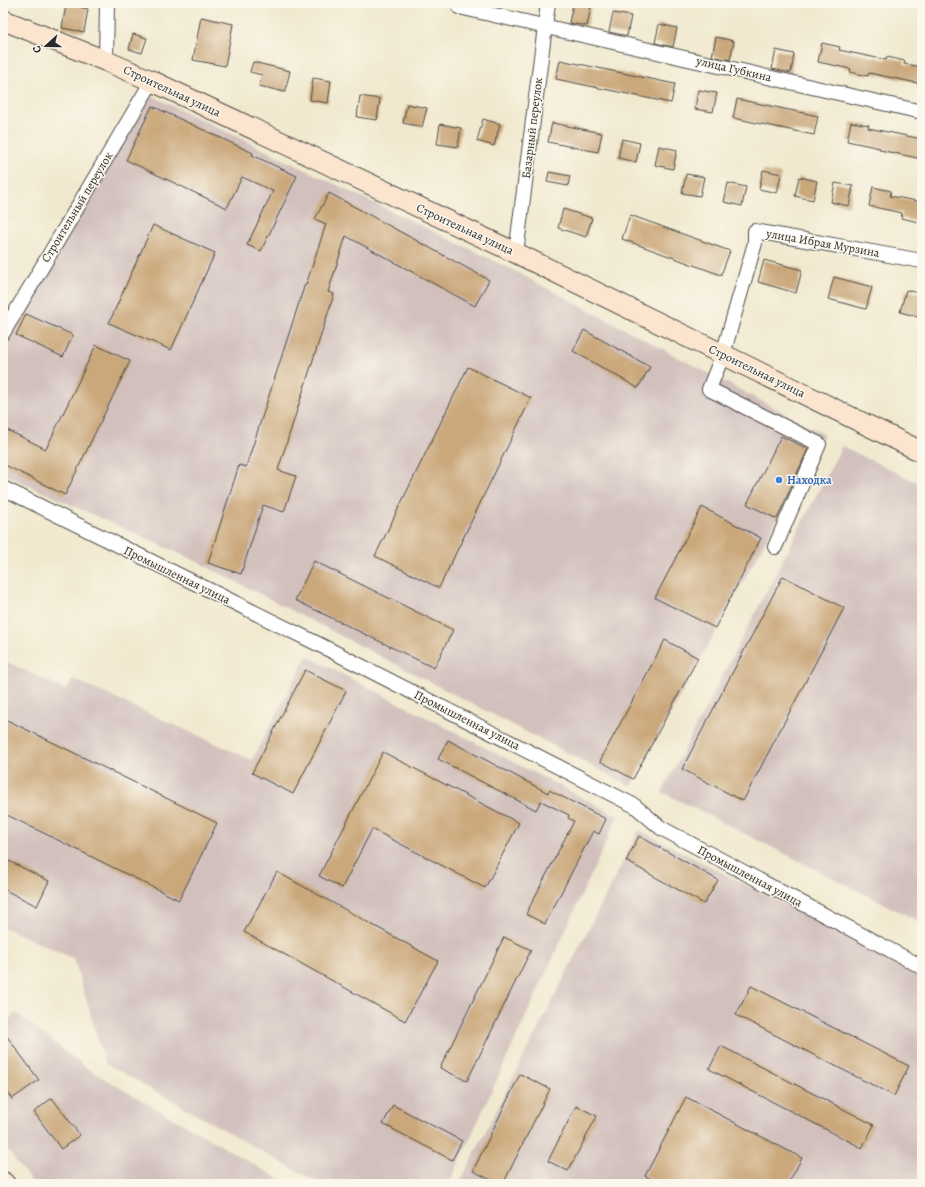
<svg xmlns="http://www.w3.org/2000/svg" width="925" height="1187" viewBox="0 0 925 1187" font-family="Alegreya,serif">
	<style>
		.industrial { fill: #d1c0bc }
		.building { fill: #caa87c }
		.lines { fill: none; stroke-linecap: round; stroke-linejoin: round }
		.minor-casing { stroke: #494844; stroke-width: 16 }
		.secondary-casing { stroke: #494844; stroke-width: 22 }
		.minor { stroke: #fff; stroke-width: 14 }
		.secondary { stroke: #fce5cf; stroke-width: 20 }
		.shop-dot { fill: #3f7fe0; stroke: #fbf7ec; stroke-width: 1.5 }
		.labels { text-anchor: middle; stroke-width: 3; stroke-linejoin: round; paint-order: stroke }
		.street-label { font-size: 12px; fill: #2b2b2b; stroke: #fbf7ec }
		.shop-label { font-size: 12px; font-weight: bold; fill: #366cbe; stroke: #fbf7ec; text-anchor: start }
	</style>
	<rect width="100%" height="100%" fill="#fbf7ec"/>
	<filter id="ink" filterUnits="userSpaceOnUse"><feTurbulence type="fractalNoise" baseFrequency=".025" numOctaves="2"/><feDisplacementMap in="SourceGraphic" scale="8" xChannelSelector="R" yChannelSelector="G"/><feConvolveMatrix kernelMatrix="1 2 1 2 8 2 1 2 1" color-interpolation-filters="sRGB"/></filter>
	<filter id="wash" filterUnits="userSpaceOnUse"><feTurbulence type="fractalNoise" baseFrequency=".012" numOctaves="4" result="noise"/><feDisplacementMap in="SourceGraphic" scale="16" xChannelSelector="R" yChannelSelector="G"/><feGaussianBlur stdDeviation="0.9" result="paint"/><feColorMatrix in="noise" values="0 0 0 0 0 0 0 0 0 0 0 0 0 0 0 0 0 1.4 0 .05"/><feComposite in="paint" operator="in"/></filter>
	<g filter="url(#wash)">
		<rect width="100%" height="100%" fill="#f1e9cf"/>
		<g class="industrial">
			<path d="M148,94L505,266L824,434L631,786L200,563L3,474V348Z"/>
			<path d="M842,446L922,485V923L662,792Z"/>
			<path d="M307,656L618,816L449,1184H320L105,1063L74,959L6,928H3V660L66,690L73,679L252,760Z"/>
			<path d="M639,830L922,975V1184H459Z"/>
			<path d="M17,1013L86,1068L288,1184H33L3,1144V1023Z"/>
		</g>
		<g id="blocks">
			<g class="building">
				<path d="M573,4L591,7L587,26L569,23Z"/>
				<path d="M66,5L88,9L84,32L62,28Z"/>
				<path d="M613,13L631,16L627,36L609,32Z"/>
				<path d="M201,17L233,24L225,66L193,60Z"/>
				<path d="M659,24L677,28L673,47L655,43Z"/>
				<path d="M133,34L147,38L142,53L129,49Z"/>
				<path d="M716,37L734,41L730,60L712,56Z"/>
				<path d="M822,43L840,47L839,50L886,60L887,57L905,61L904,64L922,67V84L869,73L868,76L850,72L851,69L818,62Z"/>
				<path d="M776,50L794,54L791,73L772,69Z"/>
				<path d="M560,60L675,84L671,103L556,79Z"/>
				<path d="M253,62L290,71L285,92L259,86L262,75L250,72Z"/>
				<path d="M313,78L331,81L328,103L310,100Z"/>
				<path d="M698,90L717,93L713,112L695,109Z"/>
				<path d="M360,96L380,99L377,120L357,117Z"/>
				<path d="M737,99L818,116L814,135L733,118Z"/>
				<path d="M407,104L427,108L422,127L403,123Z"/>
				<path d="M152,106L253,153L252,155L297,176L261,251L247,245L273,191L242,177L227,208L126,160Z"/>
				<path d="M483,119L500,124L494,146L477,141Z"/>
				<path d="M851,122L869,125L868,128L922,139V159L880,150V148L847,141Z"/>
				<path d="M552,123L602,133L598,152L548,142Z"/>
				<path d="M440,124L461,128L458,147L437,144Z"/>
				<path d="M622,139L640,143L636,162L618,158Z"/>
				<path d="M659,146L677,150L673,169L655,165Z"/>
				<path d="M763,170L781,174L777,193L759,189Z"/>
				<path d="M549,172L570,176L568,186L547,182Z"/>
				<path d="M686,174L704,177L700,196L682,193Z"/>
				<path d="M799,177L817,181L813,200L795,196Z"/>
				<path d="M728,183L746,187L742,206L724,202Z"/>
				<path d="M835,183L853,186L849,206L831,202Z"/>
				<path d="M873,187L891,191L890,196L922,202L919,222L901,218L902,213L869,206Z"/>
				<path d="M329,193L489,280L475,306L346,236L328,292L334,294L278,470L296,476L284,512L263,505L241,574L208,563L239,465L246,467L305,284L306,285L326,224L315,219Z"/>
				<path d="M563,209L592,218L586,237L558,228Z"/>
				<path d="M630,215L730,251L721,275L622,239Z"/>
				<path d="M153,225L215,253L171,350L109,323Z"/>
				<path d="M764,260L802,270L796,293L758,282Z"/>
				<path d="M834,277L872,287L866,309L828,299Z"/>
				<path d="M906,290L922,294V318L900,312Z"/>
				<path d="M26,314L73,335L63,357L16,335Z"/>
				<path d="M584,330L650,367L638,388L573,351Z"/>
				<path d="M96,345L130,361L65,495L3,464V428L46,449Z"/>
				<path d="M468,367L531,398L439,588L375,556Z"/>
				<path d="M781,436L808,449L777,519L747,504Z"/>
				<path d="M702,507L761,538L715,628L655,598Z"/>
				<path d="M314,561L453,630L434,668L295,600Z"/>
				<path d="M783,576L844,608L743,801L682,769Z"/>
				<path d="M665,640L698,658L633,779L600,761Z"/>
				<path d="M305,670L346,691L293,794L252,773Z"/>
				<path d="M3,718L217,823L179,900L3,813Z"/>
				<path d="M448,740L548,793L549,790L606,819L599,834L593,831L545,924L526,914L574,821L568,818L569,815L541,801L536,810L438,759Z"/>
				<path d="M383,752L519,823L485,888L372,829L342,888L319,876Z"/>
				<path d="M639,836L718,880L704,904L626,861Z"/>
				<path d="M3,858L49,881L37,906L3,889Z"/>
				<path d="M277,872L438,961L405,1021L244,932Z"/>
				<path d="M504,937L531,950L467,1081L440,1068Z"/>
				<path d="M751,986L909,1066L894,1096L736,1015Z"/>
				<path d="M3,1031L39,1080L12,1099L3,1087Z"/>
				<path d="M721,1046L874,1125L862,1148L709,1069Z"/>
				<path d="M520,1074L550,1089L503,1184H499L473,1171Z"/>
				<path d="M686,1097L802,1158L788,1184H661L645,1176Z"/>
				<path d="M52,1098L80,1135L61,1149L34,1112Z"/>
				<path d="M393,1105L462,1141L452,1160L383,1124Z"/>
				<path d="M576,1106L597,1116L568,1171L548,1161Z"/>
			</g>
		</g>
	</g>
	<g filter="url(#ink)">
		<use href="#blocks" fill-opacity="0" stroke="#494844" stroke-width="1"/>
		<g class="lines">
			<defs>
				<g id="minor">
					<path d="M459,7L922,112"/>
					<path d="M106,61L107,3"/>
					<path d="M516,253L548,3"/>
					<path d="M3,333L152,81"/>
					<path d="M3,488L320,645L635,806L661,828L922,967"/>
					<path d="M775,547L819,444L709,389L723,354L755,243V231L922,261"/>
				</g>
				<g id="secondary">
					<path d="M3,20L106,61L152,81L516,253L922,452"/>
					<path d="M3,1182L5,1184"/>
				</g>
			</defs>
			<use href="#minor" class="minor-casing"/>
			<use href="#secondary" class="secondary-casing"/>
			<use href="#minor" class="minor"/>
			<use href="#secondary" class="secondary"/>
		</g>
	</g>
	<circle class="shop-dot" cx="779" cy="480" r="4"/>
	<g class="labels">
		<g class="street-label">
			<text transform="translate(734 69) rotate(13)" y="4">улица Губкина</text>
			<text transform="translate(172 91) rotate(25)" y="4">Строительная улица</text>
			<text transform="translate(532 128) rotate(-83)" y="4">Базарный переулок</text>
			<text transform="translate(77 207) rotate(-59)" y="4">Строительный переулок</text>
			<text transform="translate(465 229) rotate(25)" y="4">Строительная улица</text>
			<text transform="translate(823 243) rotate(10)" y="4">улица Ибрая Мурзина</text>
			<text transform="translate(757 371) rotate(26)" y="4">Строительная улица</text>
			<text transform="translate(177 575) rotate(26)" y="4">Промышленная улица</text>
			<text transform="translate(467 720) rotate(27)" y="4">Промышленная улица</text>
			<text transform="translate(750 876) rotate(28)" y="4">Промышленная улица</text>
		</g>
		<g class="shop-label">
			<text x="787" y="484">Находка</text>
		</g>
	</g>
	<rect width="925" height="1187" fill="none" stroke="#fbf7ec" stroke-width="16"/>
	<g transform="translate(46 46) rotate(249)" stroke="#fbf7ec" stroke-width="3" paint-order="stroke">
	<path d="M0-3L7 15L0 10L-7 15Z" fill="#2b2b2b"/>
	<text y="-6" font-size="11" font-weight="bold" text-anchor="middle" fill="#2b2b2b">С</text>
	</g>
</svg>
